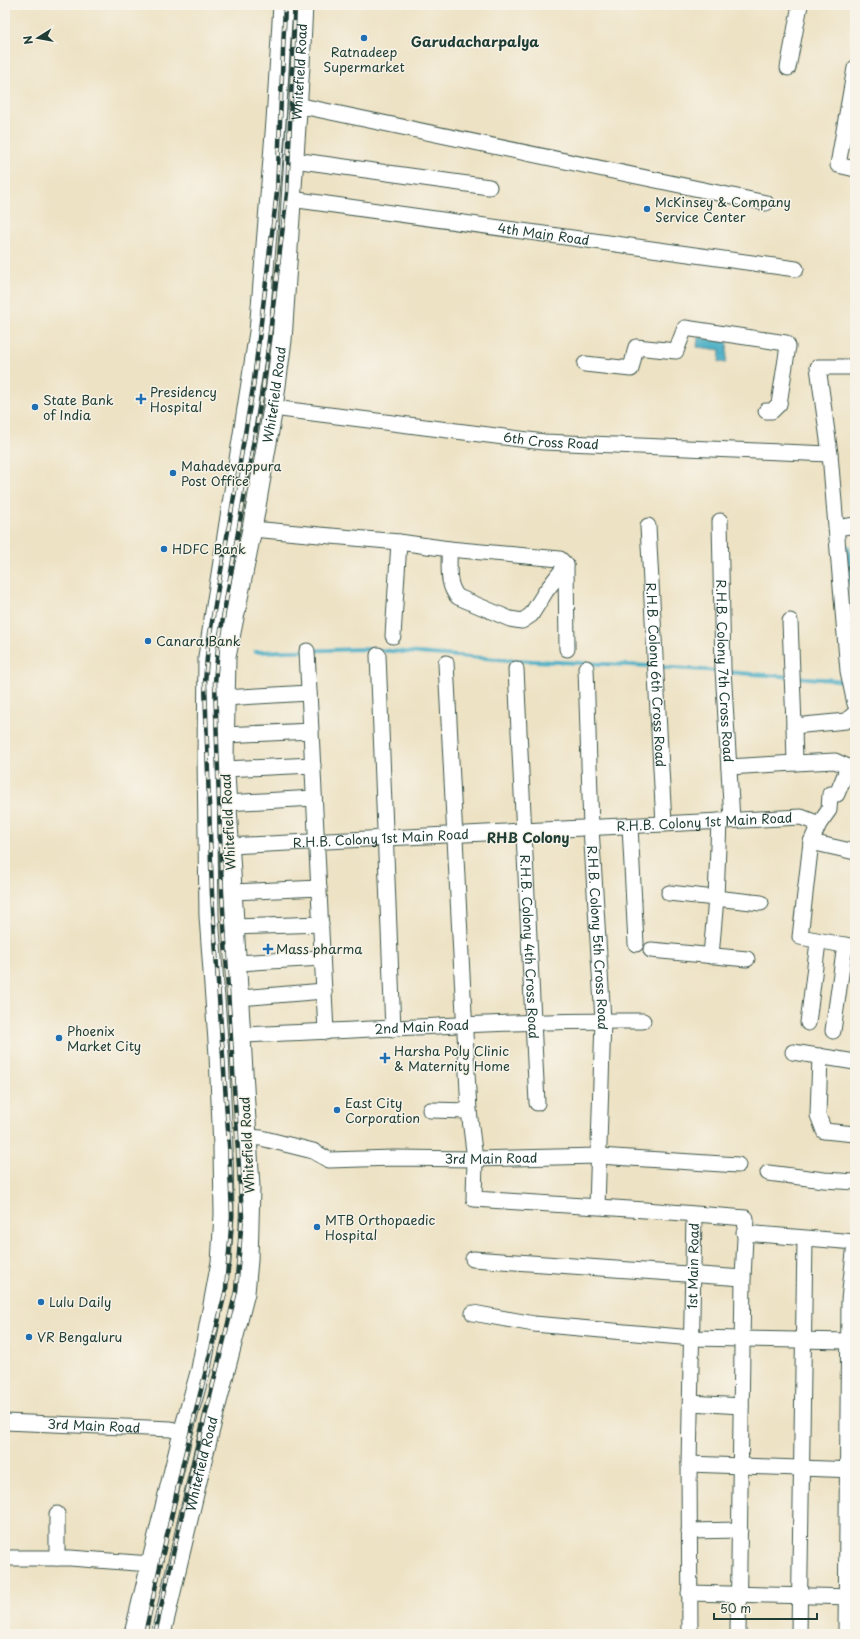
<svg xmlns="http://www.w3.org/2000/svg" width="860" height="1639" viewBox="0 0 860 1639" font-family="'Playpen Sans',sans-serif">
	<style>
		.water { fill: #43abc3; stroke: #31747c }
		.lines { fill: none; stroke-linecap: round; stroke-linejoin: round }
		.stream { stroke: #43abc3; stroke-width: 4 }
		.minor-casing { stroke: #3e564a; stroke-width: 17 }
		.major-casing { stroke: #3e564a; stroke-width: 21 }
		.minor { stroke: #fff; stroke-width: 15 }
		.major { stroke: #fff; stroke-width: 19 }
		.rail-casing { stroke: #1f3d34; stroke-width: 4.5 }
		.rail { stroke: #f7f3e8; stroke-width: 3; stroke-dasharray: 9; stroke-linecap: butt }
		.poi-dot { fill: #1f6fb2; stroke: #f7f3e8; stroke-width: 1.5 }
		.labels { text-anchor: middle; stroke-width: 3; stroke-linejoin: round; paint-order: stroke }
		.poi-label { font-size: 13px; fill: #1f3d34; stroke: #f7f3e8; text-anchor: start }
		.street-label { font-size: 13px; fill: #1f3d34; stroke: #f7f3e8 }
		.neighbourhood-label { font-size: 14px; font-weight: bold; fill: #1f3d34; stroke: #f7f3e8 }
	</style>
	<rect width="100%" height="100%" fill="#f7f3e8"/>
	<filter id="ink" filterUnits="userSpaceOnUse"><feTurbulence type="fractalNoise" baseFrequency=".025" numOctaves="2"/><feDisplacementMap in="SourceGraphic" scale="8" xChannelSelector="R" yChannelSelector="G"/><feConvolveMatrix kernelMatrix="1 2 1 2 8 2 1 2 1" color-interpolation-filters="sRGB"/></filter>
	<filter id="wash" filterUnits="userSpaceOnUse"><feTurbulence type="fractalNoise" baseFrequency=".012" numOctaves="4" result="noise"/><feDisplacementMap in="SourceGraphic" scale="16" xChannelSelector="R" yChannelSelector="G"/><feGaussianBlur stdDeviation="0.9" result="paint"/><feColorMatrix in="noise" values="0 0 0 0 0 0 0 0 0 0 0 0 0 0 0 0 0 1.4 0 .05"/><feComposite in="paint" operator="in"/></filter>
	<g filter="url(#wash)">
		<rect width="100%" height="100%" fill="#ede2c4"/>
		<path class="water" d="M698,337L728,342L726,363L719,362L720,350L697,347Z"/>
		<g class="lines">
			<g class="stream">
				<path d="M848,547L855,644"/>
				<path d="M255,652L364,649L511,660L652,666"/>
				<path d="M659,667L720,671"/>
				<path d="M726,672L847,681"/>
			</g>
		</g>
	</g>
	<g filter="url(#ink)">
		<g class="lines">
			<defs>
				<g id="minor">
					<path d="M788,68L800,5"/>
					<path d="M855,68L838,165L855,169"/>
					<path d="M297,105L766,203"/>
					<path d="M294,160L489,187"/>
					<path id="s1" d="M291,199L796,269"/>
					<path d="M585,364L631,369L636,347L676,351L685,328L786,343L788,346L779,404L772,411H766"/>
					<path d="M855,367H818L830,454L848,671L855,704"/>
					<path id="s2" d="M273,408L544,442L830,454"/>
					<path id="s3" d="M720,521L723,669L732,820"/>
					<path id="s4" d="M648,526L664,824"/>
					<path d="M837,528L855,525"/>
					<path d="M252,529L399,542L449,549C450,565 446,585 458,597L510,619L522,621L531,615L546,591L566,565"/>
					<path d="M449,549L560,559L566,565L567,649"/>
					<path d="M790,621L794,726"/>
					<path d="M393,636L399,542"/>
					<path d="M307,651L326,1032"/>
					<path d="M378,655L393,1029"/>
					<path id="s5" d="M586,668L591,828L603,1020L597,1206"/>
					<path id="s6" d="M516,669L537,1103"/>
					<path d="M225,698L309,693"/>
					<path d="M225,735L311,731"/>
					<path d="M795,763L835,761L855,770"/>
					<path d="M729,767L795,763L794,726L846,721L855,713"/>
					<path d="M848,767L837,794H830L829,810L819,824L811,842L800,937L855,947"/>
					<path d="M225,769L313,765"/>
					<path d="M226,803L314,798"/>
					<path d="M630,826L636,944"/>
					<path d="M811,842L855,852"/>
					<path id="s7" d="M229,846L801,817L819,824"/>
					<path d="M232,892L319,888"/>
					<path d="M669,893L761,903"/>
					<path d="M235,927L321,924"/>
					<path d="M651,950L747,959"/>
					<path d="M711,956L716,898L719,821"/>
					<path d="M238,963L322,958"/>
					<path d="M240,998L324,991"/>
					<path d="M808,1023L818,942"/>
					<path d="M833,1031L845,945"/>
					<path id="s8" d="M241,1035C375,1030 509,1020 643,1021"/>
					<path d="M793,1052L855,1062"/>
					<path d="M820,1056L818,1115L824,1131L855,1134"/>
					<path d="M430,1110L469,1111L446,663"/>
					<path d="M469,1111L475,1159L474,1199L645,1210L746,1218L743,1278L738,1634"/>
					<path id="s9" d="M247,1137L261,1138L313,1151L329,1160L394,1158L475,1159L599,1156L738,1165"/>
					<path d="M768,1173L824,1180L855,1182"/>
					<path d="M744,1233L855,1242"/>
					<path d="M473,1259L743,1278"/>
					<path d="M473,1313L534,1324L692,1338L849,1341"/>
					<path d="M691,1403L741,1406"/>
					<path id="s10" d="M5,1422L171,1429L183,1433"/>
					<path d="M689,1464L855,1470"/>
					<path d="M689,1531L740,1530"/>
					<path d="M5,1558H70L150,1564"/>
					<path d="M57,1558V1514"/>
					<path d="M689,1593L855,1597"/>
					<path id="s11" d="M690,1634L689,1464L694,1215"/>
					<path d="M799,1634L805,1239"/>
					<path d="M846,1634L849,1300L855,1243"/>
				</g>
				<g id="major">
					<path d="M134,1634L183,1433L201,1369L221,1262L224,1215L223,1147L219,1055L209,916L207,754L208,657L259,332L276,121L283,5"/>
					<path id="s12" d="M161,1634L202,1460L245,1293L248,1260L250,1187L224,757L226,657L252,529L273,408L282,340L300,65L303,5"/>
				</g>
			</defs>
			<use href="#minor" class="minor-casing"/>
			<use href="#major" class="major-casing"/>
			<use href="#minor" class="minor"/>
			<use href="#major" class="major"/>
			<defs>
				<g id="rail">
					<path d="M145,1634L184,1459L226,1289L232,1216L229,1144L212,894L205,683L208,645L253,388L277,192L285,5"/>
					<path d="M155,1634L194,1461L236,1291L242,1216L222,893L215,683L218,647L263,389L287,193L295,5"/>
				</g>
			</defs>
			<use href="#rail" class="rail-casing"/>
			<use href="#rail" class="rail"/>
		</g>
	</g>
	<g class="poi-dot">
		<circle cx="364" cy="38" r="4"/>
		<circle cx="647" cy="209" r="4"/>
		<path d="M139 393h4v4h4v4h-4v4h-4v-4h-4v-4h4z"/>
		<circle cx="35" cy="407" r="4"/>
		<circle cx="173" cy="473" r="4"/>
		<circle cx="164" cy="549" r="4"/>
		<circle cx="148" cy="641" r="4"/>
		<path d="M266 943h4v4h4v4h-4v4h-4v-4h-4v-4h4z"/>
		<circle cx="59" cy="1038" r="4"/>
		<path d="M383 1052h4v4h4v4h-4v4h-4v-4h-4v-4h4z"/>
		<circle cx="337" cy="1110" r="4"/>
		<circle cx="317" cy="1227" r="4"/>
		<circle cx="41" cy="1302" r="4"/>
		<circle cx="29" cy="1337" r="4"/>
	</g>
	<g class="labels">
		<g class="poi-label">
			<text x="364" y="57" text-anchor="middle">Ratnadeep<tspan x="364" dy="15">Supermarket</tspan></text>
			<text x="655" y="207">McKinsey &amp; Company<tspan x="655" dy="15">Service Center</tspan></text>
			<text x="150" y="397">Presidency<tspan x="150" dy="15">Hospital</tspan></text>
			<text x="43" y="405">State Bank<tspan x="43" dy="15">of India</tspan></text>
			<text x="181" y="471">Mahadevappura<tspan x="181" dy="15">Post Office</tspan></text>
			<text x="172" y="554">HDFC Bank</text>
			<text x="156" y="646">Canara Bank</text>
			<text x="276" y="954">Mass pharma</text>
			<text x="67" y="1036">Phoenix<tspan x="67" dy="15">Market City</tspan></text>
			<text x="394" y="1056">Harsha Poly Clinic<tspan x="394" dy="15">&amp; Maternity Home</tspan></text>
			<text x="345" y="1108">East City<tspan x="345" dy="15">Corporation</tspan></text>
			<text x="325" y="1225">MTB Orthopaedic<tspan x="325" dy="15">Hospital</tspan></text>
			<text x="49" y="1307">Lulu Daily</text>
			<text x="37" y="1342">VR Bengaluru</text>
		</g>
		<g class="street-label">
			<text dy="5" stroke="none"><textPath href="#s12" startOffset="1579">Whitefield Road</textPath></text>
			<text dy="5" stroke="none"><textPath href="#s1" startOffset="255">4th Main Road</textPath></text>
			<text dy="5" stroke="none"><textPath href="#s12" startOffset="1255">Whitefield Road</textPath></text>
			<text dy="5" stroke="none"><textPath href="#s2" startOffset="280">6th Cross Road</textPath></text>
			<text dy="5" stroke="none"><textPath href="#s3" startOffset="150">R.H.B. Colony 7th Cross Road</textPath></text>
			<text dy="5" stroke="none"><textPath href="#s4" startOffset="149">R.H.B. Colony 6th Cross Road</textPath></text>
			<text transform="translate(228 822) rotate(-93)" y="5">Whitefield Road</text>
			<text dy="5" stroke="none"><textPath href="#s7" startOffset="476">R.H.B. Colony 1st Main Road</textPath></text>
			<text dy="5" stroke="none"><textPath href="#s7" startOffset="152">R.H.B. Colony 1st Main Road</textPath></text>
			<text dy="5" stroke="none"><textPath href="#s5" startOffset="270">R.H.B. Colony 5th Cross Road</textPath></text>
			<text dy="5" stroke="none"><textPath href="#s6" startOffset="278">R.H.B. Colony 4th Cross Road</textPath></text>
			<text dy="5" stroke="none"><textPath href="#s8" startOffset="181">2nd Main Road</textPath></text>
			<text transform="translate(247 1145) rotate(-93)" y="5">Whitefield Road</text>
			<text dy="5" stroke="none"><textPath href="#s9" startOffset="248">3rd Main Road</textPath></text>
			<text dy="5" stroke="none"><textPath href="#s11" startOffset="368">1st Main Road</textPath></text>
			<text dy="5" stroke="none"><textPath href="#s10" startOffset="89">3rd Main Road</textPath></text>
			<text dy="5" stroke="none"><textPath href="#s12" startOffset="175">Whitefield Road</textPath></text>
		</g>
		<g class="neighbourhood-label">
			<text x="475" y="47">Garudacharpalya</text>
			<text x="528" y="843">RHB Colony</text>
		</g>
	</g>
	<rect width="860" height="1639" fill="none" stroke="#f7f3e8" stroke-width="20"/>
	<g transform="translate(38 38) rotate(259)" stroke="#f7f3e8" stroke-width="3" paint-order="stroke">
	<path d="M0-3L7 15L0 10L-7 15Z" fill="#1f3d34"/>
	<text y="-6" font-size="11" font-weight="bold" text-anchor="middle" fill="#1f3d34">N</text>
	</g>
	<path d="M714 1613v6h103v-6" fill="none" stroke="#1f3d34" stroke-width="2"/>
	<text x="720" y="1613" font-size="12" fill="#1f3d34" stroke="#f7f3e8" stroke-width="3" paint-order="stroke">50 m</text>
</svg>
